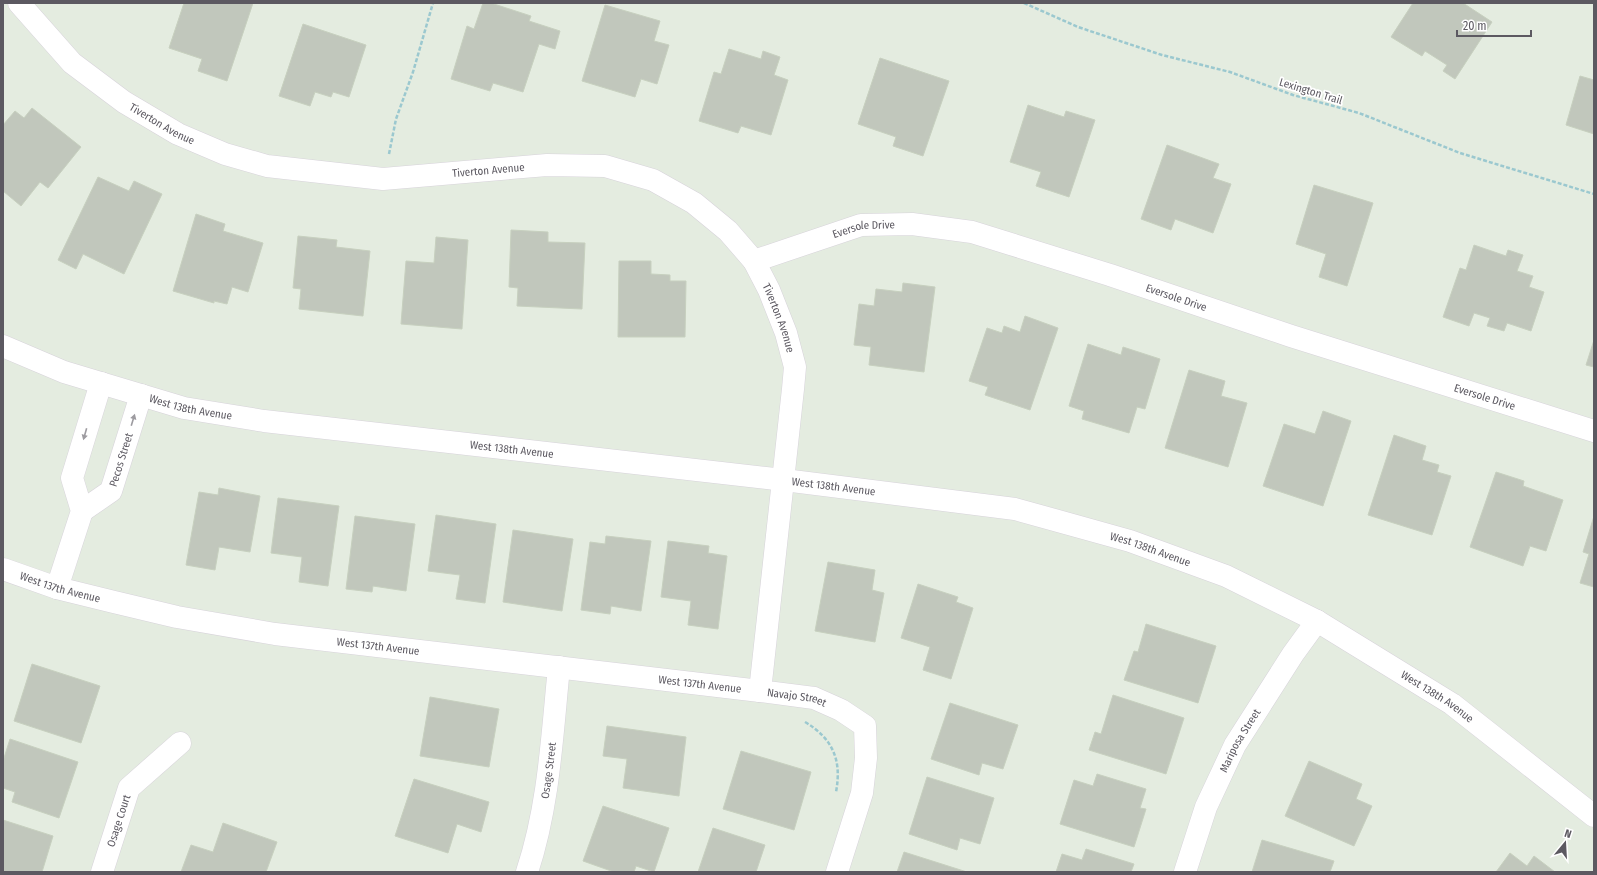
<svg xmlns="http://www.w3.org/2000/svg" width="1597" height="875" viewBox="0 0 1597 875" font-family="'Fira Sans Condensed',sans-serif">
	<style>
		.building { fill: #c1c7bc; stroke: #c7d0bf }
		.lines { fill: none; stroke-linecap: round; stroke-linejoin: round }
		.street-casing { stroke: #d7d3da; stroke-width: 23 }
		.path { stroke: #9bc8cf; stroke-width: 2.5; stroke-dasharray: 4 2; stroke-linecap: butt }
		.street { stroke: #fff; stroke-width: 22 }
		.oneway { fill: #9d9ba0 }
		.labels { text-anchor: middle; stroke-width: 3.5; stroke-linejoin: round; paint-order: stroke }
		.street-label { font-size: 11px; fill: #5c5961; stroke: #fff }
	</style>
	<rect width="100%" height="100%" fill="#e4ece0"/>
	<g class="building">
		<path d="M184,3H253L227,81L198,71L202,59L169,48Z"/>
		<path d="M483,3H491L531,16L529,21L560,31L555,49L539,44L523,92L493,83L490,91L451,79L467,26L474,29Z"/>
		<path d="M1413,3H1463L1492,22L1455,79L1443,71L1447,65L1425,51L1422,56L1391,37Z"/>
		<path d="M605,5L660,21L654,41L669,45L657,84L641,79L635,97L582,81Z"/>
		<path d="M303,24L366,45L349,97L333,92L331,97L315,92L310,106L279,96Z"/>
		<path d="M729,49L761,59L763,51L780,57L774,75L788,80L771,135L741,126L738,133L699,121L714,72L721,74Z"/>
		<path d="M880,58L949,81L923,156L893,146L896,137L858,124Z"/>
		<path d="M1580,76L1594,80V134L1566,125Z"/>
		<path d="M1028,105L1064,117L1066,111L1095,120L1069,197L1036,186L1041,172L1010,162Z"/>
		<path d="M32,108L81,147L48,188L40,182L21,206L3,191V125L15,111L24,118Z"/>
		<path d="M1167,145L1219,164L1213,178L1231,184L1213,233L1175,219L1171,230L1141,219Z"/>
		<path d="M98,177L129,191L134,181L162,194L124,274L83,254L76,269L58,260Z"/>
		<path d="M1314,185L1373,203L1347,286L1319,277L1326,254L1296,244Z"/>
		<path d="M196,214L225,224L223,231L263,243L248,292L232,287L227,304L214,301V303L173,291Z"/>
		<path d="M511,230L548,232V242L585,243L582,309L517,306L518,288L509,287Z"/>
		<path d="M298,236L337,240L336,247L370,251L363,316L299,309L301,289L293,288Z"/>
		<path d="M436,237L468,240L462,329L401,324L406,261L434,263Z"/>
		<path d="M1474,245L1506,256L1508,250L1523,255L1517,271L1533,276L1529,287L1544,292L1531,331L1507,323L1504,331L1487,326L1490,318L1474,313L1469,326L1443,317L1460,268L1466,270Z"/>
		<path d="M619,261H651V274L670,275V281H686L685,337H618Z"/>
		<path d="M903,283L935,287L924,372L869,365L871,347L854,345L859,304L874,306L876,289L902,292Z"/>
		<path d="M1025,316L1058,328L1030,410L985,395L988,387L969,381L987,328L1002,333L1004,326L1020,332Z"/>
		<path d="M1594,340V367L1586,365Z"/>
		<path d="M1088,344L1121,355L1123,347L1160,359L1145,409L1137,407L1129,433L1082,419L1084,411L1069,406Z"/>
		<path d="M1189,370L1225,381L1221,396L1247,403L1228,467L1165,448Z"/>
		<path d="M1323,411L1351,421L1323,506L1263,486L1284,424L1315,434Z"/>
		<path d="M1394,435L1426,446L1422,460L1439,465L1437,472L1451,476L1432,535L1368,515Z"/>
		<path d="M1496,472L1524,481L1523,486L1563,500L1546,551L1530,546L1523,566L1470,547Z"/>
		<path d="M219,488L260,496L250,552L219,547L215,570L186,565L199,492L218,495Z"/>
		<path d="M278,498L339,506L328,586L299,582L302,557L271,553Z"/>
		<path d="M436,515L496,524L485,603L456,599L460,575L428,571Z"/>
		<path d="M355,516L415,524L406,591L373,586L372,592L346,589Z"/>
		<path d="M1594,516V587L1580,583L1589,554L1583,552Z"/>
		<path d="M513,530L573,539L562,611L503,602Z"/>
		<path d="M606,536L651,541L641,611L611,606L610,614L581,610L590,542L605,544Z"/>
		<path d="M668,541L709,546L708,553L727,556L718,629L688,625L691,601L661,597Z"/>
		<path d="M828,562L875,570L872,590L884,593L875,642L815,631Z"/>
		<path d="M918,584L958,597L956,602L973,608L951,679L923,670L930,647L901,638Z"/>
		<path d="M1146,624L1216,646L1198,703L1124,680L1134,651L1138,652Z"/>
		<path d="M32,664L100,686L81,743L14,721Z"/>
		<path d="M1113,695L1184,718L1166,774L1089,750L1095,732L1101,734Z"/>
		<path d="M430,697L499,709L489,767L420,756Z"/>
		<path d="M950,703L1018,725L1003,769L982,763L979,775L931,759Z"/>
		<path d="M607,726L686,737L679,796L623,788L627,759L603,756Z"/>
		<path d="M10,739L78,762L59,818L12,802L15,792L3,788V761Z"/>
		<path d="M741,751L811,772L794,830L723,809Z"/>
		<path d="M1309,761L1362,784L1356,799L1372,806L1354,846L1285,816Z"/>
		<path d="M1097,774L1146,789L1140,808L1146,809L1134,847L1060,824L1074,780L1093,786Z"/>
		<path d="M927,777L994,798L980,844L960,838L957,850L909,834Z"/>
		<path d="M414,779L489,802L481,832L457,824L448,853L395,836Z"/>
		<path d="M603,806L669,828L654,872L636,866L634,872H614L583,861Z"/>
		<path d="M3,820L53,836L42,872H3Z"/>
		<path d="M223,823L277,842L266,872H181L191,845L213,852Z"/>
		<path d="M713,828L765,845L756,872H698Z"/>
		<path d="M1262,840L1334,861L1330,872H1252Z"/>
		<path d="M1086,849L1134,864L1131,872H1056L1062,854L1082,860Z"/>
		<path d="M904,852L967,872H897Z"/>
		<path d="M1510,853L1527,866L1534,856L1555,872H1496Z"/>
	</g>
	<g class="lines">
		<defs>
			<g id="street">
				<path id="s1" d="M19,3L72,63L124,102L178,134L225,154L267,166L383,179L547,165L605,166L653,180L694,203L728,231L754,261L769,290L786,333L795,367L793,389L760,691L814,698L841,710L865,726L866,758L862,793L837,872"/>
				<path id="s2" d="M754,261L861,225L912,224L972,232L1110,275L1291,336L1594,431"/>
				<path id="s3" d="M3,346L64,372L184,408L264,421L784,480L1015,509L1130,541L1226,576L1317,621L1452,704L1594,816"/>
				<path id="s4" d="M82,511L111,491L141,395"/>
				<path id="s5" d="M3,569L57,588L114,602L177,617L275,634L760,691"/>
				<path d="M57,588L82,511L72,478L101,383"/>
				<path id="s6" d="M102,872L129,788L180,743"/>
				<path id="s7" d="M527,872C549,806 552,736 559,667"/>
				<path id="s8" d="M1185,872L1206,807L1235,745L1293,654L1317,621"/>
			</g>
		</defs>
		<use href="#street" class="street-casing"/>
		<g class="path">
			<path d="M1024,3L1078,27L1162,55L1230,72L1293,95L1359,113L1460,153L1594,194"/>
			<path d="M389,154L396,119L413,72L433,3"/>
			<path d="M805,722C833,739 842,760 836,792"/>
		</g>
		<use href="#street" class="street"/>
	</g>
	<defs><path id="oneway-solid" d="M-6-.8H1V-3.2L6.5 0L1 3.2V.8H-6Z"/></defs>
	<g class="oneway">
		<use href="#oneway-solid" transform="translate(133 420) rotate(-73)"/>
		<use href="#oneway-solid" transform="translate(85 434) rotate(106)"/>
	</g>
	<g class="labels">
		<g class="street-label">
			<text transform="translate(1311 91) rotate(17)" y="4">Lexington Trail</text>
			<text dy="4" stroke="none"><textPath href="#s1" startOffset="189">Tiverton Avenue</textPath></text>
			<text dy="4" stroke="none"><textPath href="#s1" startOffset="525">Tiverton Avenue</textPath></text>
			<text dy="4" stroke="none"><textPath href="#s2" startOffset="115">Eversole Drive</textPath></text>
			<text dy="4" stroke="none"><textPath href="#s2" startOffset="439">Eversole Drive</textPath></text>
			<text dy="4" stroke="none"><textPath href="#s1" startOffset="885">Tiverton Avenue</textPath></text>
			<text dy="4" stroke="none"><textPath href="#s2" startOffset="763">Eversole Drive</textPath></text>
			<text dy="4" stroke="none"><textPath href="#s3" startOffset="198">West 138th Avenue</textPath></text>
			<text dy="4" stroke="none"><textPath href="#s3" startOffset="522">West 138th Avenue</textPath></text>
			<text dy="4" stroke="none"><textPath href="#s4" startOffset="68">Pecos Street</textPath></text>
			<text dy="4" stroke="none"><textPath href="#s3" startOffset="846">West 138th Avenue</textPath></text>
			<text dy="4" stroke="none"><textPath href="#s3" startOffset="1170">West 138th Avenue</textPath></text>
			<text dy="4" stroke="none"><textPath href="#s5" startOffset="60">West 137th Avenue</textPath></text>
			<text dy="4" stroke="none"><textPath href="#s5" startOffset="384">West 137th Avenue</textPath></text>
			<text dy="4" stroke="none"><textPath href="#s5" startOffset="708">West 137th Avenue</textPath></text>
			<text dy="4" stroke="none"><textPath href="#s3" startOffset="1494">West 138th Avenue</textPath></text>
			<text dy="4" stroke="none"><textPath href="#s1" startOffset="1300">Navajo Street</textPath></text>
			<text dy="4" stroke="none"><textPath href="#s8" startOffset="143">Mariposa Street</textPath></text>
			<text dy="4" stroke="none"><textPath href="#s7" startOffset="104">Osage Street</textPath></text>
			<text dy="4" stroke="none"><textPath href="#s6" startOffset="54">Osage Court</textPath></text>
		</g>
	</g>
	<rect width="1597" height="875" fill="none" stroke="#5c5961" stroke-width="8"/>
	<g transform="translate(1565 843) rotate(18)" stroke="#ffffff" stroke-width="3" paint-order="stroke">
	<path d="M0-3L7 15L0 10L-7 15Z" fill="#5c5961"/>
	<text y="-6" font-size="11" font-weight="bold" text-anchor="middle" fill="#5c5961">N</text>
	</g>
	<path d="M1457 30v6h74v-6" fill="none" stroke="#5c5961" stroke-width="2"/>
	<text x="1463" y="30" font-size="12" fill="#5c5961" stroke="#ffffff" stroke-width="3" paint-order="stroke">20 m</text>
</svg>
